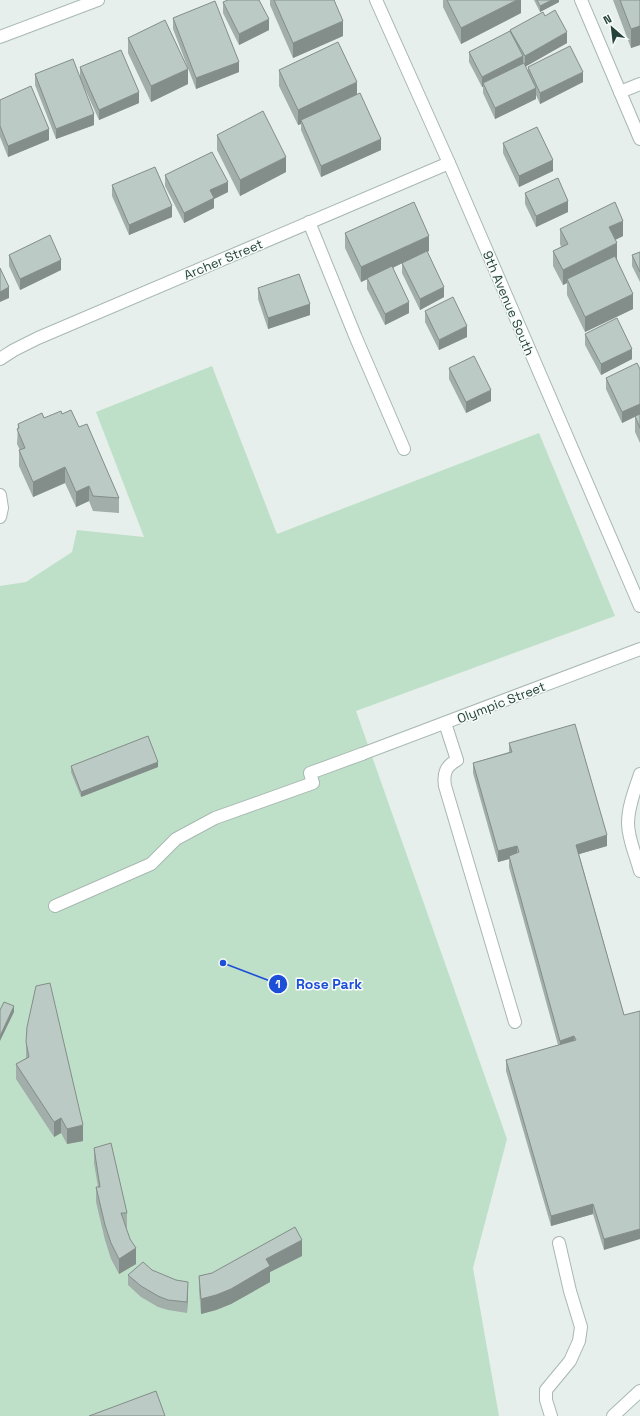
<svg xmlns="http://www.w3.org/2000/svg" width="640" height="1416" viewBox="0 0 640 1416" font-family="'Space Grotesk',sans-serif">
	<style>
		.green { fill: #bfe0c8 }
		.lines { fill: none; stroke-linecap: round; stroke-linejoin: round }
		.service-casing { stroke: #a8b8b2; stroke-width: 14 }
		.minor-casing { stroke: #a8b8b2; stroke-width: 14 }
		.tertiary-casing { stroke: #a8b8b2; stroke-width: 14 }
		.service { stroke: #fff; stroke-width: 12 }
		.minor { stroke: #fff; stroke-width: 12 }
		.tertiary { stroke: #fff; stroke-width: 12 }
		.wall { fill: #a1aea9 }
		.shaded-wall { fill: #838d89 }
		.building { fill: #bbcac4; stroke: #838d89 }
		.labels { text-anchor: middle; stroke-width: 3; stroke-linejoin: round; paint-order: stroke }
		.street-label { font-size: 13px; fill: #24423a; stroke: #f7fbf9 }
		.leader { fill: none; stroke: #1d4ed8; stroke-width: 1.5 }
		.callout-dot { fill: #1d4ed8; stroke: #f7fbf9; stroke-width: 1.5 }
		.mark-label { font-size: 12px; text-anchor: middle; font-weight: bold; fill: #fff }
		.callout-label { font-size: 14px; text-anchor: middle; font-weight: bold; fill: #1d4ed8; stroke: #f7fbf9; stroke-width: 3; stroke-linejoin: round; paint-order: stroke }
	</style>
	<rect width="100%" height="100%" fill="#e6efeb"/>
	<path class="green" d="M212,366L277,534L539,433L615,616L356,711L507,1139L473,1268L499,1416H0V586L26,582L72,552L77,530L144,537L96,412Z"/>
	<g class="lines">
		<defs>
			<g id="service">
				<path d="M581,0L640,139"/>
				<path d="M309,222L356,338L404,449"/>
				<path d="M445,723L457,760C446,766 443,773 445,786L515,1022"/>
				<path d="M640,774C635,790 628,806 628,823C628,839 636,856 640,871"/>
				<path d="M55,906L151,864L176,839L215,818L313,783L310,773L362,754"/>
				<path d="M551,1416L546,1400V1390L570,1361L579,1341L581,1327L570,1291L559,1243"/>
			</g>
			<g id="minor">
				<path d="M376,0L449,163L640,606"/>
				<path d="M0,37L98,0"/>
				<path d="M620,92L640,84"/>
				<path d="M0,359L14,350L38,338L449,163"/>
				<path d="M0,495L2,508L0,517"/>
				<path d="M362,754L640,649"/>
			</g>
			<path id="tertiary" d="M613,1416L640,1391"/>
		</defs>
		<use href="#service" class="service-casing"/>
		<use href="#minor" class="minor-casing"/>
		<use href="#tertiary" class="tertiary-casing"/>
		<use href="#service" class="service"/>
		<use href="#minor" class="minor"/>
		<use href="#tertiary" class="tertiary"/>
	</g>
	<g class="wall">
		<path d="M270,0H334L343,36L293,58L270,5Z"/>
		<path d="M443,0H521V13L461,44L443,7Z"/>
		<path d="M534,0H559V2L540,12Z"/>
		<path d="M613,0H640V45L631,48Z"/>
		<path d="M223,2L269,30L239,45L223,13Z"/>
		<path d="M545,16L567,43L525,66L528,71V67L583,82L540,104L536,95V99L495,119L483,93V87H482L469,62V52L510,32V30Z"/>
		<path d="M173,18L239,72L196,89L173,29Z"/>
		<path d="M128,38L188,84L151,102L128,53Z"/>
		<path d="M80,67L139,103L99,120L80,78Z"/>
		<path d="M279,70L357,95L381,150L321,177L301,130V124L298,125L279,86Z"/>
		<path d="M35,74L94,125L56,139L35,85Z"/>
		<path d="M0,100L49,140L8,157L0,137Z"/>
		<path d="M217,135L286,172L240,196L217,150Z"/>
		<path d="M503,143L553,171L519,187L503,153Z"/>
		<path d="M165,175L228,192L214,199V208L184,223L165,186Z"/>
		<path d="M112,185L172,217L129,235L112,196Z"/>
		<path d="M525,193L568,212L536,227L525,204Z"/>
		<path d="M560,229L623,236L615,240L617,259L633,309L585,332L567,295V283L563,285L553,266V251L561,247L560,244Z"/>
		<path d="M345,233L429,251L427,252L444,297L420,310L402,273V263L393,268L409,313L385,325L367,289V279L361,282L345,248Z"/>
		<path d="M640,252V282L632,266V255Z"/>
		<path d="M9,255L61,270L20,290L9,266Z"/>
		<path d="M258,288L310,315L268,329L258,299Z"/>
		<path d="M425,311L467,337L439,350L425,322Z"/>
		<path d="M585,334L632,359L601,375L585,345Z"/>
		<path d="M449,368L491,401L466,413L449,379Z"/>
		<path d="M640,369V443L635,432V417L622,423L606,389V378Z"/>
		<path d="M62,414L79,427L119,498V513L93,511L89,501L76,507L65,483L33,497L19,466V450H20L17,444L18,424Z"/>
		<path d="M509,743L607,846L579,854L624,1015L604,1250L593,1214L551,1226L506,1071V1060L558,1045L509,867V859L498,862L473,773V763L509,752Z"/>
		<path d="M71,766L158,767L81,797L71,772Z"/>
		<path d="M26,1042L83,1141L67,1144L61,1133L54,1137L16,1079V1064L26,1058Z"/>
		<path d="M94,1148L127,1213V1228H126L130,1239L136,1264L119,1274L111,1259L105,1240L96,1202V1187H98L94,1163Z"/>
		<path d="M302,1256L270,1272V1282L231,1304L216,1310L201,1314L199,1291V1276Z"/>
		<path d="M152,1270L188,1293L187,1313L168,1310L158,1307L141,1297L128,1285V1275Z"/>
	</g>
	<g class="shaded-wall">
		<path d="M517,0H521V13L461,44V28Z"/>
		<path d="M552,0H559V2L540,12V6Z"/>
		<path d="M269,19V30L239,45V34Z"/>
		<path d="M343,21V36L293,58V43Z"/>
		<path d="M640,26V45L631,48V29Z"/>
		<path d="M567,32V43L525,67V56Z"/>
		<path d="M523,56V66L483,83V87H482V77Z"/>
		<path d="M239,62V72L196,89V78Z"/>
		<path d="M188,69V84L151,102V86Z"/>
		<path d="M583,72V82L540,104V93Z"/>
		<path d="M357,82V97L301,120V124L298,125V110Z"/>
		<path d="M536,88V99L495,119V108Z"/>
		<path d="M139,92V103L99,120V110Z"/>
		<path d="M94,114V125L56,139V129Z"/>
		<path d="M49,129V140L8,157V146Z"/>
		<path d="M381,139V150L321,177V166Z"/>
		<path d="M286,157V172L240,196V180Z"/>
		<path d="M553,160V171L519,187V176Z"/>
		<path d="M228,182V192L214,199V208L184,223V213L210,190Z"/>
		<path d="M568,201V212L536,227V216Z"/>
		<path d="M172,206V217L129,235V225Z"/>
		<path d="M623,221V236L609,243V227Z"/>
		<path d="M429,236V251L361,282V267Z"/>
		<path d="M617,243V259L568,282L567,279V283L563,285V270Z"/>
		<path d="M61,260V270L20,290V279Z"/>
		<path d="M9,287V298L0,302V292Z"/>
		<path d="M444,287V297L420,310V299Z"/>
		<path d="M633,294V309L585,332V317Z"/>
		<path d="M409,302V313L385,325V314Z"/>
		<path d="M310,304V315L268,329V318Z"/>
		<path d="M467,326V337L439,350V340Z"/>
		<path d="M632,349V359L601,375V364Z"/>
		<path d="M491,390V401L466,413V402Z"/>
		<path d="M640,404V414L622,423V412Z"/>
		<path d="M65,467V483L33,497V482Z"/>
		<path d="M89,486V501L76,507V492Z"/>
		<path d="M158,762V767L81,797V792Z"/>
		<path d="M607,835V846L576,855V845Z"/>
		<path d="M517,846V856H509V859L498,862V851Z"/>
		<path d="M14,1006V1012L0,1041V1036Z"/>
		<path d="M574,1036V1047L560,1051V1041Z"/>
		<path d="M61,1118V1133L54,1137V1122Z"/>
		<path d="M83,1125V1141L67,1144V1129Z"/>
		<path d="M593,1204V1214L551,1226V1216Z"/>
		<path d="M640,1229V1239L604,1250V1239Z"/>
		<path d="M302,1240V1256L270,1272V1282L231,1304L216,1310L201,1314V1299L266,1259Z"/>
		<path d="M136,1248V1264L119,1274V1259Z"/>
		<path d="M188,1282V1293L187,1313V1302Z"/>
	</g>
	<g class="building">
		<path d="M228,0H259L269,19L239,34L223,2Z"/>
		<path d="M274,0H334L343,21L293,43Z"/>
		<path d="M447,0H517L461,28Z"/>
		<path d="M537,0H552L540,6Z"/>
		<path d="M620,0H640V26L631,29Z"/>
		<path d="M215,1L239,62L196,78L173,18Z"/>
		<path d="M555,10L567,32L525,56L510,30L543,12L545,16Z"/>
		<path d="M165,20L188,69L151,86L128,38Z"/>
		<path d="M510,31L523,56L482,77L469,52Z"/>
		<path d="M338,42L357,82L298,110L279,70Z"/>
		<path d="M570,46L583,72L540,93L528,67Z"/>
		<path d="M121,50L139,92L99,110L80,67Z"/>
		<path d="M73,59L94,114L56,129L35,74Z"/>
		<path d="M524,63L536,88L495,108L483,83Z"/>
		<path d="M31,86L49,129L8,146L0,126V100Z"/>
		<path d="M360,93L381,139L321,166L301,120Z"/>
		<path d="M263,111L286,157L240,180L217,135Z"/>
		<path d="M537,127L553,160L519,176L503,143Z"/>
		<path d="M212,152L228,182L210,190L214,198L184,213L165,175Z"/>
		<path d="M155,167L172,206L129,225L112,185Z"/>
		<path d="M558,178L568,201L536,216L525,193Z"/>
		<path d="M414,202L429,236L361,267L345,233Z"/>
		<path d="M615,202L623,221L609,227L617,243L563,270L553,251L568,244L560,229Z"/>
		<path d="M50,235L61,260L20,279L9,255Z"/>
		<path d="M427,251L444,287L420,299L402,263Z"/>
		<path d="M640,252V272L632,255Z"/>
		<path d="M615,256L633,294L585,317L567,279Z"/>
		<path d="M392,266L409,302L385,314L367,278Z"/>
		<path d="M0,268L9,287L0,292Z"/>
		<path d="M299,274L310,304L268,318L258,288Z"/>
		<path d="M453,297L467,326L439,340L425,311Z"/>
		<path d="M617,318L632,349L601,364L585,334Z"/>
		<path d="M474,356L491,390L466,402L449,368Z"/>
		<path d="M637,363L640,369V404L622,412L606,378Z"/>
		<path d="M71,410L79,427L87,424L119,498L93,496L89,486L76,492L65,467L33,482L19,450L25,448L17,429L19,428L18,424L42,413L44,418L61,411L62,414Z"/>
		<path d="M640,414V428L635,416Z"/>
		<path d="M575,724L607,835L576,845L624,1015L640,1011V1229L604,1239L593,1204L551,1216L506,1060L576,1040L574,1036L560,1041L509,856L519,852L517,846L498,851L473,763L512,752L509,743Z"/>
		<path d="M148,736L158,762L81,792L71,766Z"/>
		<path d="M50,983L83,1125L67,1129L61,1118L54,1122L16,1064L29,1057L26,1042L27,1027L36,986Z"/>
		<path d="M4,1002L14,1006L0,1036V1010Z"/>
		<path d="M111,1143L127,1213H121L130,1239L136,1248L119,1259L111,1243L105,1225L96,1187H100L94,1148Z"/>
		<path d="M295,1227L302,1240L266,1259L270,1266L231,1289L216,1295L201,1299L199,1276L212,1273Z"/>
		<path d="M143,1262L152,1270L176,1280L188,1282L187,1302L168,1300L158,1296L141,1286L128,1275Z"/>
		<path d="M156,1391L165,1416H89Z"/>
	</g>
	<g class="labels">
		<g class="street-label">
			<text transform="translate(223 259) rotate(-23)" y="5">Archer Street</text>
			<text transform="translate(509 303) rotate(67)" y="5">9th Avenue South</text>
			<text transform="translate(501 702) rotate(-21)" y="5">Olympic Street</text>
		</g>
	</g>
	<path class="leader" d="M223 963L278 984"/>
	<g class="callout-dot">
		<circle cx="223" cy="963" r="4"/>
		<circle cx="278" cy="984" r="10"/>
	</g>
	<g class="mark-label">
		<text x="278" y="988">1</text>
	</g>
	<g class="callout-label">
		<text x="329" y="989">Rose Park</text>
	</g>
	<g transform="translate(612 28) rotate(332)" stroke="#f7fbf9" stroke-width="3" paint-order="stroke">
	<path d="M0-3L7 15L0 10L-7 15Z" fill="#24423a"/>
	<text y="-6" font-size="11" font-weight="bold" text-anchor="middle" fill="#24423a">N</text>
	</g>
</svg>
